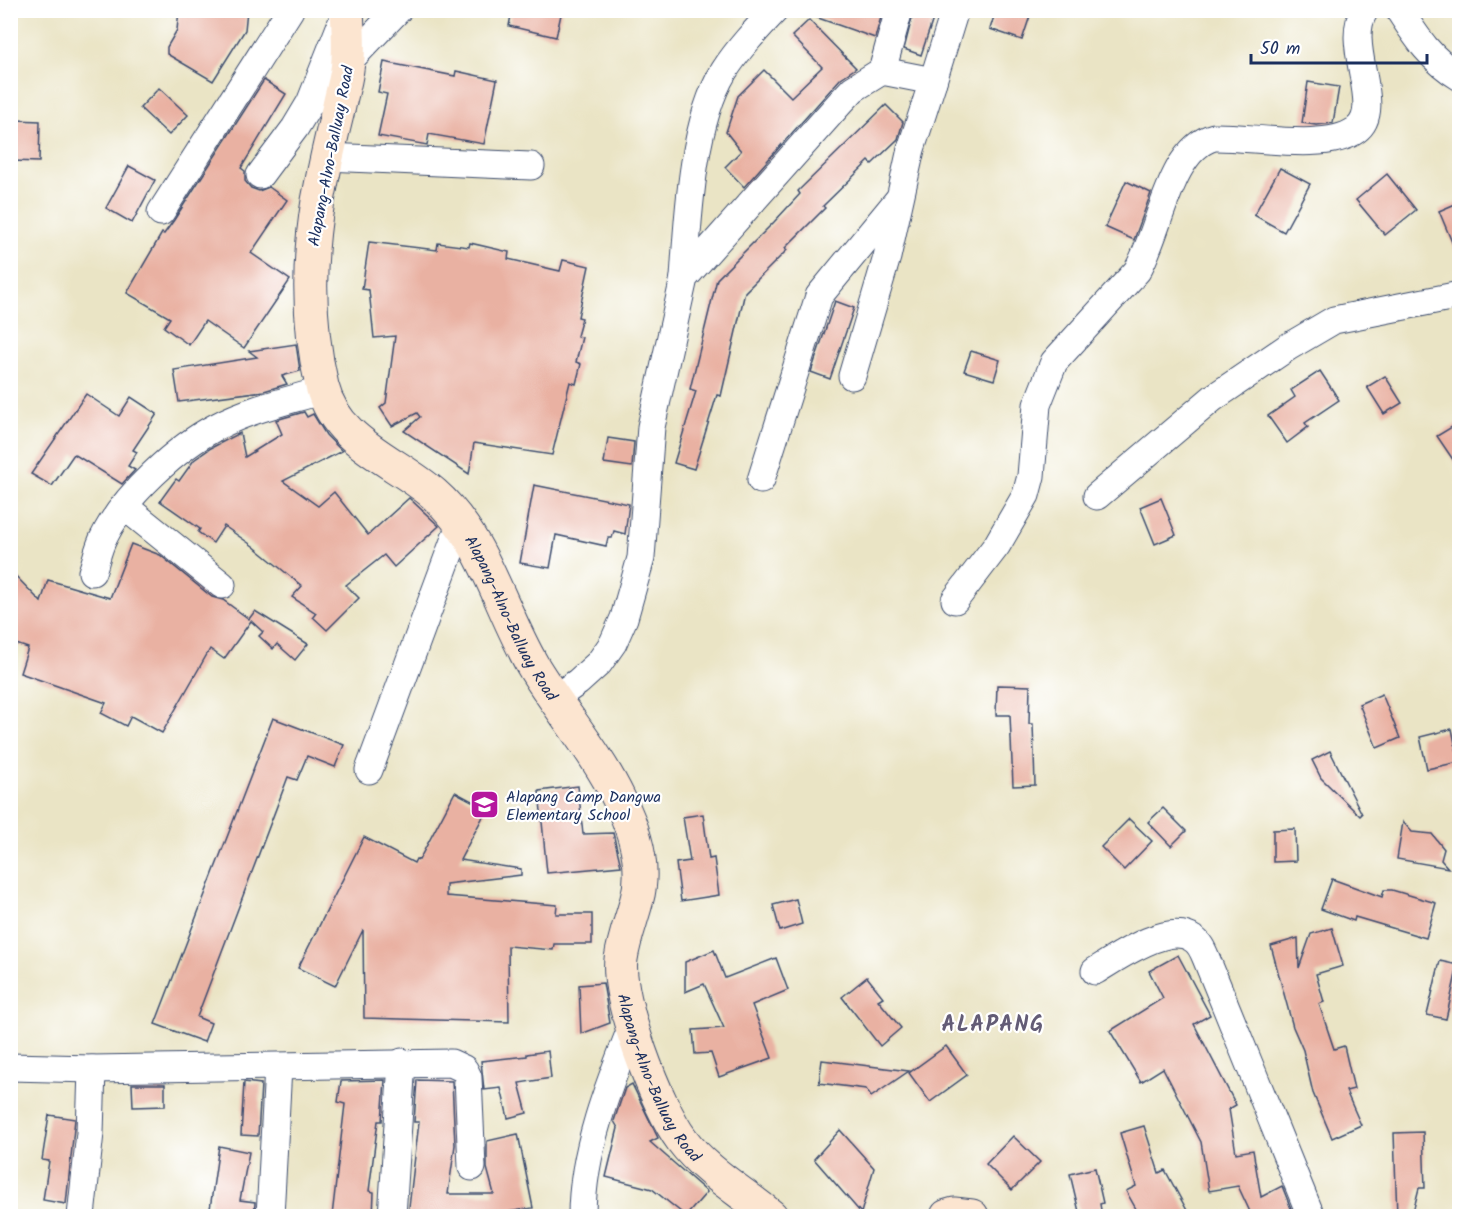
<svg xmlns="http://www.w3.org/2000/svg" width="1470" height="1227" viewBox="0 0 1470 1227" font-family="Kalam,sans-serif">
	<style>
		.building { fill: #e9b1a2 }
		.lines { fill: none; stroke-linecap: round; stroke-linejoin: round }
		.street-casing { stroke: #3a4a6d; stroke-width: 29 }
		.secondary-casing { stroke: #3a4a6d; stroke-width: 35 }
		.street { stroke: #fff; stroke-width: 27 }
		.secondary { stroke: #fce5d0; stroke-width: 33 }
		.labels { text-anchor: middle; stroke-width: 4.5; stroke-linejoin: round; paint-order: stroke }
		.street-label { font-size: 16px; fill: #1b2f5e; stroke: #fff }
		.poi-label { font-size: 16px; fill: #1b2f5e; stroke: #fff; text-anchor: start }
		.district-label { font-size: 22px; font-weight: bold; letter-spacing: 1.5px; fill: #635c76; stroke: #fff }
	</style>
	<rect width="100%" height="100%" fill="#fff"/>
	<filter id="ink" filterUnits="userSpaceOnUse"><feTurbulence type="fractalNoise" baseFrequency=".0167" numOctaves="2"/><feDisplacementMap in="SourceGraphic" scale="12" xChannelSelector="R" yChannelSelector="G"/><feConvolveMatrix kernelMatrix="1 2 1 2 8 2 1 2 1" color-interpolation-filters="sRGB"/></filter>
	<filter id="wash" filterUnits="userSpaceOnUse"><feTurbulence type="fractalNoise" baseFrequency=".008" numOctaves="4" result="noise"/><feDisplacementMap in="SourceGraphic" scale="24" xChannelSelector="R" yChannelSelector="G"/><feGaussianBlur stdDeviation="1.35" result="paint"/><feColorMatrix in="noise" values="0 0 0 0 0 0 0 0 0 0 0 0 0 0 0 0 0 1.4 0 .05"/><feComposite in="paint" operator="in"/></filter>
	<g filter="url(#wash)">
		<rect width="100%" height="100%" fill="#eae4c5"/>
		<g id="blocks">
			<g class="building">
				<path d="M179,10H247L245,30L213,81L167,54V47L177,30Z"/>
				<path d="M512,10H562L556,37L509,26Z"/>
				<path d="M805,10H883L875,38L804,13Z"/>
				<path d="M914,10H936L921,55L904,49Z"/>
				<path d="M996,10H1032L1022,40L990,29Z"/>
				<path d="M809,20L856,68L841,78L744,187L725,167L741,151L726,132L738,96L764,70L791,97L822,67L792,36Z"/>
				<path d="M384,62L455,76L456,71L497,80L484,144L429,134L427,145L378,136L387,94L378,92Z"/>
				<path d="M264,80L286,94L241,168L245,171V181L251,188L259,191L269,187L287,200L251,253L290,280L244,348L205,321L189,345L164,327L170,318L127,293L162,233L164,234L174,220Z"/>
				<path d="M1308,82L1339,87L1333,123L1316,125L1302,123Z"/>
				<path d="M159,88L188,115L169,135L140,108Z"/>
				<path d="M886,105L903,122L898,139L872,164L869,161L823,206L825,208L785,248L787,250L745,292L721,396L717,395L694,469L674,463L696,391L690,389L717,279L774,222L800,194L798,191Z"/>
				<path d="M15,120L40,121L39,162L13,161Z"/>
				<path d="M129,166L155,180L132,223L106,208Z"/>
				<path d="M1280,168L1310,184L1284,232L1254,215Z"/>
				<path d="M1387,174L1416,210L1385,235L1356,200Z"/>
				<path d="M1126,181L1151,193L1134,240L1105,227Z"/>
				<path d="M1460,202V259H1459L1439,211Z"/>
				<path d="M369,242L437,250L438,243L469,247L470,243L509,252L508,259L560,271L563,260L589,266L578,317L582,318L577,336L582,337L576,362L581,364L576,384L570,382L552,455L474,443L469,474L404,431L420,417L417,413L392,426L380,408L386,403L395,336L374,338L369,290L362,289Z"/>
				<path d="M835,301L854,308L830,379L811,372Z"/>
				<path d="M296,344L300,371L282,376L287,384L264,391L179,402L174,370L257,357L249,351Z"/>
				<path d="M971,351L1000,360L994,380L964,371Z"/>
				<path d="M1320,371L1339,400L1305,423L1308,427L1287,443L1268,416L1295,397L1291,390Z"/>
				<path d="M1385,376L1402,403L1384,414L1367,387Z"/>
				<path d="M86,394L119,416L131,397L157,414L133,450L137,452L128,466L135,470L122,484L74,454L52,486L31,474Z"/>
				<path d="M304,412L307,417L313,414L326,435L342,451L283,481L318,506L334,492L368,535L409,498L439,526L394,567L384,555L346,585L359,598L327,630L313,617L316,613L292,597L302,586L253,546L224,526L213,543L198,532L200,529L160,501L176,479L179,481L194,460L211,448L240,433L245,457L282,434L276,420Z"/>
				<path d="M1460,422V470L1437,436Z"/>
				<path d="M608,438L634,442L632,467L604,463Z"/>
				<path d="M534,485L629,504L625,534L614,531L612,538H608L606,546L556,535L550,568L520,563Z"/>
				<path d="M1161,498L1176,535L1155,544L1140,507Z"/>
				<path d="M131,544L160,555L212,597L223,600L249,619L255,611L308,644L295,660L277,644L273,649L259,636L263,632L251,621L224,659L210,649L162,733L131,716L126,726L101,713L106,703L20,673L28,648L10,642V570L41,602L48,580L110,598Z"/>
				<path d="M997,685L1030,686L1029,724H1033L1035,785L1013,786L1010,715H996Z"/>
				<path d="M1382,694L1400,738L1377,748L1359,704Z"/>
				<path d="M273,718L344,745L335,767L307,756L297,780L288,777L197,1017L211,1023L204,1042L155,1024Z"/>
				<path d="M1452,729L1459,762L1427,769L1420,737Z"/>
				<path d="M1330,751L1362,814L1360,816L1321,778L1312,760Z"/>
				<path d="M578,786L583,834L613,833L621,866L547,873L539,791Z"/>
				<path d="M455,792L487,809L460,860L521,869V875L446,884V896L557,905L556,914H592V944H554L553,950L508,946L509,1022L364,1018L363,930L335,986L298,968L364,837L414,863L416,859L419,860Z"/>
				<path d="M1163,808L1186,831L1171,846L1148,822Z"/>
				<path d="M703,814L709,859L714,858L719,895L681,901L676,863L690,861L683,817Z"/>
				<path d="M1129,819L1152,841L1124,870L1101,847Z"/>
				<path d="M1403,822L1412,832L1432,834L1444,849L1441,860L1448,868L1397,859Z"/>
				<path d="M1295,829L1296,861L1273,862V830Z"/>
				<path d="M1332,879L1382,897L1384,890H1392L1436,903L1426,938L1355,917L1354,921L1321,909Z"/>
				<path d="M796,899L802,924L780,931L773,905Z"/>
				<path d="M1332,928L1343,966L1316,974L1324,1002L1319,1004L1334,1049L1344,1046L1354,1089L1346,1091L1361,1125L1332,1138L1313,1093L1303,1050L1293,1027L1271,946L1298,938L1299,968L1311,934Z"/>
				<path d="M714,950L725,978L776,958L788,990L752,1005L772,1058L719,1077L711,1053L695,1054L693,1030L724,1028L704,984L685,992V962Z"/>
				<path d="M1178,955L1210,1015L1194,1024L1236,1105L1229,1109L1236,1153L1253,1150L1261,1197L1282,1186L1294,1216H1252L1238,1186L1209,1191L1201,1142L1163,1068L1141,1082L1110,1031L1163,998L1149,971Z"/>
				<path d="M1440,961L1458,965L1446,1019L1427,1015Z"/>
				<path d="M867,977L883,997L878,1000L901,1028L880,1046L842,997Z"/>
				<path d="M603,983L610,1023L581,1034L579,985Z"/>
				<path d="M946,1046L967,1075L930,1102L909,1073Z"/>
				<path d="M548,1051L551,1078L519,1083L527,1113L508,1118L501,1088L484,1090L481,1061L527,1056V1054Z"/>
				<path d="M822,1060L909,1071L871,1097L866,1089L819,1083Z"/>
				<path d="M385,1080L382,1121H378L369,1191L374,1192L373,1216H332L345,1104L338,1102L341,1081Z"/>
				<path d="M417,1080L452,1081L455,1145L448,1194H494L487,1168V1141L518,1134L533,1208L482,1216H408L419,1122H414Z"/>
				<path d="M244,1082L261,1084L258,1136L241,1135Z"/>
				<path d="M132,1084H165V1106L133,1107Z"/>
				<path d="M632,1084L658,1138L650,1142L707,1192L686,1216L652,1189L606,1177L618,1128L614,1121L625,1088Z"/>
				<path d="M49,1115L75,1119L66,1204L43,1200L49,1161L42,1160Z"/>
				<path d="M1144,1126L1159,1173L1165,1170L1190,1216H1140L1126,1191L1136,1186L1120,1133Z"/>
				<path d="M840,1130L874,1168L861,1213L814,1159Z"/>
				<path d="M1423,1132L1425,1188H1419L1412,1216H1397L1394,1133Z"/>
				<path d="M1013,1136L1040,1162L1012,1190L986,1164Z"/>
				<path d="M219,1146L249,1152L240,1200L255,1202L254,1216H209Z"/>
				<path d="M1095,1168L1103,1203L1100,1204L1102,1216H1080L1070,1174Z"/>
			</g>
		</g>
	</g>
	<g filter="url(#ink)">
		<use href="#blocks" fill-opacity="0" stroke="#3a4a6d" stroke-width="1.5"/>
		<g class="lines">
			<defs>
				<g id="street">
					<path d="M1399,10C1417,38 1431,60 1460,77"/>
					<path d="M348,62L398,10"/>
					<path d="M882,71L899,10"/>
					<path d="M933,81L955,10"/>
					<path d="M327,157L531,166"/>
					<path d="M260,175L295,128L310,103L344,17"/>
					<path d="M161,212L290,10"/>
					<path d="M684,278C688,217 692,123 724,71C738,49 757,29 775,10"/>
					<path d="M761,480L819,296L898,200"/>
					<path d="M1097,496L1213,398L1288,347L1334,320L1460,295"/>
					<path d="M124,506L222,585"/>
					<path d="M92,572C96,561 98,548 104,537C124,496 177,447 218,426C250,409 288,401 323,390"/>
					<path d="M955,600L997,545L1026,495L1031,476L1037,405L1054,362L1137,271C1160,233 1169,149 1214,137C1252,136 1326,152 1356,130C1386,109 1342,43 1365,10"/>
					<path d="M555,698L578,682L599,663L613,643L624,618L641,558L651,427L684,278L839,104L853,89L882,71L933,81L911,149L887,257L852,376"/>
					<path d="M369,770L461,522"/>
					<path d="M1095,971C1116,958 1169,921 1193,939C1200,943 1203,951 1206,958L1311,1216"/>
					<path d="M10,1067L92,1069L451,1063L464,1069L468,1077L472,1167"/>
					<path d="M81,1216L90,1133L92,1069"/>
					<path d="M270,1216L278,1067"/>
					<path d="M392,1216L402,1062"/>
					<path d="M582,1216C582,1151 609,1084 633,1024"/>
				</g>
				<g id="secondary">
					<path id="s1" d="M347,10C348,26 349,43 348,59C348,74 342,91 339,106C331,138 324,169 318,201C308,261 308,326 322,386C336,443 395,460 434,494C485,539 499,608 533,666C560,711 596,751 619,799C634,829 646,866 637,899C632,919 624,938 621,959C616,999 657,1107 682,1140C705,1171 742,1192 771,1216"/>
					<path d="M947,1216L954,1214L972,1216"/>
				</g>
			</defs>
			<use href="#street" class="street-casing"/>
			<use href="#secondary" class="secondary-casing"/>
			<use href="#street" class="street"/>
			<use href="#secondary" class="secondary"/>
		</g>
	</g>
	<defs>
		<symbol id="school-square" viewBox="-11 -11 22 22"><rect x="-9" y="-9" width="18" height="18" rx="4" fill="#b5179e" stroke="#fff"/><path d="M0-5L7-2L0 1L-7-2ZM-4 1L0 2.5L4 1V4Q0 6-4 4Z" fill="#fff"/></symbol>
	</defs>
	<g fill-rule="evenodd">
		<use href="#school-square" x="468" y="788" width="33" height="33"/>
	</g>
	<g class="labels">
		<g class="street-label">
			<text transform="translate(330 156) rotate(-79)" y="6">Alapang-Alno-Balluay Road</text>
			<text dy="6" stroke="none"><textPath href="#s1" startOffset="687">Alapang-Alno-Balluay Road</textPath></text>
			<text dy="6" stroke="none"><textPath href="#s1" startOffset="1191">Alapang-Alno-Balluay Road</textPath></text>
		</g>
		<g class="poi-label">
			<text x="506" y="802">Alapang Camp Dangwa<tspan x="506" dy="18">Elementary School</tspan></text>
		</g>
		<g class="district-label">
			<text x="993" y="1031">ALAPANG</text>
		</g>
	</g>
	<rect width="1470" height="1227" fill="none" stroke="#fff" stroke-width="36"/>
	<path d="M1251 54v9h176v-9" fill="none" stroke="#1b2f5e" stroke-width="3"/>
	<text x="1260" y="54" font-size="18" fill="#1b2f5e" stroke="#ffffff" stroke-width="4.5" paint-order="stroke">50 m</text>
</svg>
